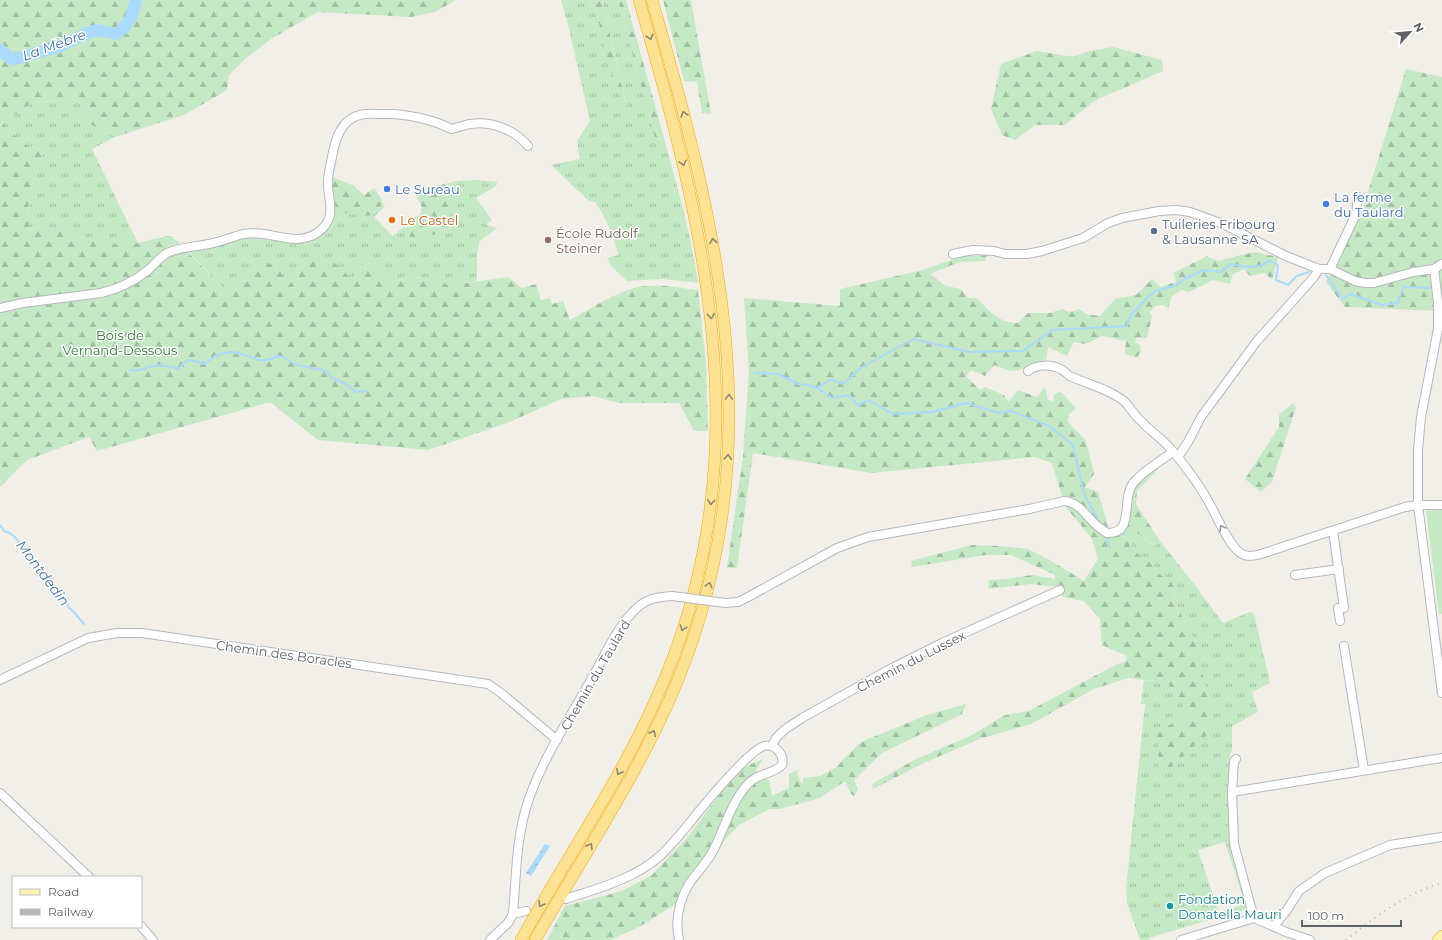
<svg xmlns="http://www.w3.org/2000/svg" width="1442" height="940" viewBox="0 0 1442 940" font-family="Montserrat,sans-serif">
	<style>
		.grass { fill: url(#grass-tufts); fill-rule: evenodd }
		.forest { fill: url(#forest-firs) }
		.park { fill: #c5e8c5 }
		.water { fill: url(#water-ripples) }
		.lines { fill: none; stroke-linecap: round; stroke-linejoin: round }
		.stream { stroke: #aadaff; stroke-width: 2 }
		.river { stroke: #aadaff; stroke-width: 12 }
		.minor-casing { stroke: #b5b8bc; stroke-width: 10 }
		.major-casing { stroke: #f2c960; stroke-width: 12 }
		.highway-casing { stroke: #f9ab00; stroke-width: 12 }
		.minor { stroke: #fff; stroke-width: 8 }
		.major { stroke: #fff2af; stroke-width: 10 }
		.highway { stroke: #fde293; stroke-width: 11 }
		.rail { stroke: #b6b7b8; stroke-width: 2; stroke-dasharray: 1 5; stroke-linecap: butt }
		.minor-bridge-casing { stroke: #b5b8bc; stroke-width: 10; stroke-linecap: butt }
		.minor-bridge { stroke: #fff; stroke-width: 8 }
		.oneway { stroke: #8e8975 }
		.oneway2 { stroke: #979a9d }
		.shop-dot { fill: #3f7fe0; stroke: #fff; stroke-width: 1.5 }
		.food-dot { fill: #e8710a; stroke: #fff; stroke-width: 1.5 }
		.service-dot { fill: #5c6f8a; stroke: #fff; stroke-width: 1.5 }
		.education-dot { fill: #8d6e63; stroke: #fff; stroke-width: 1.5 }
		.culture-dot { fill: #0f9aa8; stroke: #fff; stroke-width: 1.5 }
		.labels { text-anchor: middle; stroke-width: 3; stroke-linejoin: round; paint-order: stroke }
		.shop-label { font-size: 13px; fill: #366cbe; stroke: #fff; text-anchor: start }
		.food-label { font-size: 13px; fill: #c56008; stroke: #fff; text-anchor: start }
		.service-label { font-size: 13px; fill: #4e5e75; stroke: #fff; text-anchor: start }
		.education-label { font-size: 13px; fill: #785e54; stroke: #fff; text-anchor: start }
		.park-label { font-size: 13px; fill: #348238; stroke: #fff }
		.street-label { font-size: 13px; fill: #5f6368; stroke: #fff }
		.culture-label { font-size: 13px; fill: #0d838f; stroke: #fff; text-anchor: start }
		.water-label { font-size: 14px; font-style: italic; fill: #4174aa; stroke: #fff }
	</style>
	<defs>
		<pattern id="grass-tufts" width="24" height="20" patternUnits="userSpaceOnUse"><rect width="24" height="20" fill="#c5e8c5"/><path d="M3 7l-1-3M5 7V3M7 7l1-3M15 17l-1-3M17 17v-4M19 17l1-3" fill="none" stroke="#a3c0a4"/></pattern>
		<pattern id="forest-firs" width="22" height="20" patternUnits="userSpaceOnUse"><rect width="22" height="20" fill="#c5e8c5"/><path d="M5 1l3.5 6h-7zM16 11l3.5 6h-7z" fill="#a3c0a4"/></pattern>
		<pattern id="water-ripples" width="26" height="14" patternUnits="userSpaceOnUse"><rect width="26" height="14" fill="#aadaff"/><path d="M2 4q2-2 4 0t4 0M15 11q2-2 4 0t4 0" fill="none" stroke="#8eb4d2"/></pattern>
	</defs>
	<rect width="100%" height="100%" fill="#f1efe8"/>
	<g class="grass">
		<path d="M561,0H590L598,19L627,107L602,0H618L656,140L664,138C677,186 691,233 698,283L663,279L627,281L611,266L607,258L618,255C614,235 606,218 595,202L589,201L551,165L580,159L577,141L590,121L569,29Z"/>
		<path d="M79,99L88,123L115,137L92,149L138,243L103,244L64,232L29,228L28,195L44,152L22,143L2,122L32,103Z"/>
		<path d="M476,180L497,182L496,186L476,198L492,220L486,225L497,228L480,241L477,254V281L452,285L416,277L392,281L366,261L352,279L307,262L288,286L251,259L246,280L223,288L187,250L244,237L257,235L309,241L333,211L372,215L383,204L385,206L374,217L393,236L402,228L417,243L452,204L445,184L455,181Z"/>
		<path d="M1127,526L1155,546L1160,541L1191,580L1223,623L1250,612L1254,613L1270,683L1252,692L1258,712L1232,726V749L1230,757L1228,796L1233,852L1253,907L1149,938L1150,940H1140L1127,903L1126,888L1145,704H1141L1144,680L1166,682L1179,697L1187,716L1208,734L1195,641L1174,601L1175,588L1168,578L1156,573L1153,564L1136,552L1123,533ZM1225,842L1245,904L1219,913L1198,850Z"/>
	</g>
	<g class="forest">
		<path d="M0,0H456L435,12L411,17L318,12L271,39L246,58L229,75L227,90L184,115L115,137L88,123L79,99L32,103L2,122L22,143L44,152L28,195L29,228L64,232L103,244L138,243L166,236L173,237L223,288L246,280L251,259L278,266L288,286L307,262L330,259L352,279L366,261L393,281L416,277L452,285L508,277L522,288L536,284L541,300L550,298L552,304L563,301L570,320C592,308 622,288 646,286C664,284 681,288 698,290L706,363L708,431H694L679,403H619L593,396L561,399L507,423L428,450L318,440L270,402L97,451L89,437L27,460L0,487Z"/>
		<path d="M590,0H602L627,109L614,86L598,19Z"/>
		<path d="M618,0H626L664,138L656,141Z"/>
		<path d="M663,0H691L711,114L702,113L697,82L684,81Z"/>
		<path d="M1113,47L1162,60L1163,71L1094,101L1065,125H1035L1015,140L1002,135L991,109L1001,64L1037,51L1073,57L1089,51Z"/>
		<path d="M1406,69L1442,77V311L1345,307L1326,282L1363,208Z"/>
		<path d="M331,177L353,185L364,195L374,188L381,198L383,204L372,215L363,216L333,211Z"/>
		<path d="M445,184L452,204L448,227L417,243L402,228L407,222L420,215L422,207L415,193L419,191Z"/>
		<path d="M1254,252L1278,257L1272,280L1265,273L1250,276L1244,269L1233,274L1230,284L1213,280L1189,292L1182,290L1172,296L1168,308L1162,305L1155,306L1149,312L1152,316L1147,338H1136L1135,342L1140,345L1141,352L1137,357L1128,355L1125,353L1126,341L1103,336L1085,344L1074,342L1067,356L1048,347L1046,360L1020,370L1010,371L994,365L985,376L971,370L966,376L980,390L985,387L1004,395L1008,402L1018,390L1037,397L1045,387L1048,400L1053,402L1054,394L1061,392L1076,408L1069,414L1068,422L1086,441L1094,474L1085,487L1098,492L1111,536L1123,533L1136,552L1154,565L1156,573L1168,578L1175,588L1174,601L1195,641L1211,711L1208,734L1167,771L1159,768L1157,731L1187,716L1179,697L1166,682L1128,678L1094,689L1031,724L982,738L924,763L873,789L872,784L914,760L970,736L1005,715L1029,711L1117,664L1125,662L1127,656L1102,645L1100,619L1084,601L1063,597L1060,587L1030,584L988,589L989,580L1006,579L1032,575L1055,579V575L1011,555H985L912,567L911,561L972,545L999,546L1028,549L1050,560L1084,581L1098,559L1092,539L1065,506L1052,463L1035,457L871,473L753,453L737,568H727L743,456L749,369L744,298L840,306V289L923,270L963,256L987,255L985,261L959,262L930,274L946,286L961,289L968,298H977C990,311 998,323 1018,323L1028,313H1050L1062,309L1070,312L1079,309L1086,314L1100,316L1115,299L1136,295L1152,279L1160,287L1176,282L1173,273L1207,256L1218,261Z"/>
		<path d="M1293,403L1296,407L1272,482L1261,492L1245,479L1279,427V415Z"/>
		<path d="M1158,465L1159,468L1137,491L1136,504L1160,541L1156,546L1127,526L1133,489L1153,468Z"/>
		<path d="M966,704L962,714L882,753L854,780L858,789L854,796L851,794L845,781L820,798L780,809H769L739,825L723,842L694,884L673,906L639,927L610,940H547L565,906L622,891L652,875L687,838L723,790L742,768L763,759L756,770L758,778L769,780L772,796L789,788V774L797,770L800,782L803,783V778L820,776L835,768L861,742L927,715Z"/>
	</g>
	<path class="park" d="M1442,510V614H1439L1426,511Z"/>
	<path class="water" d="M545,844L550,846L531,876L526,873Z"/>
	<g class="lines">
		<g class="stream">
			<path d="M1326,275L1343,299L1350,294L1382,305L1398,303L1403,287L1431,288L1434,287"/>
			<path d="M130,370C138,372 142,369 149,367C159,364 169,366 178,369L186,361L191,360L204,364L217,355L230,352L238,353L260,360H268L278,356L283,357L297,365L326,371L332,378L344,383L356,392L366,391"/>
			<path d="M754,373L778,374L798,384L808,385L817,388L832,398L849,395L858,405L868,400L893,414L932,412L966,403L999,413L1011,411L1049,426L1073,445L1084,494L1100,524"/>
			<path d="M817,388C832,380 826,377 843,384L859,369L913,339L970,352L1023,351L1052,330L1127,326L1131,315L1147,298L1156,291L1177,285L1184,279L1204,270L1221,272L1231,264C1242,266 1260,271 1269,260L1278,265L1276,280L1288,285L1297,276L1309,272"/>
			<path d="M0,525L5,532H8L15,537L21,545L25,547L29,555L36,561L41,570L49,577L53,585L57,587L64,596L69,608L72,610L84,624"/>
			<path d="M1106,535L1110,547"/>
		</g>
		<path class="river" d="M0,50L10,58L15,59L58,47L88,33L97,30L116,34C129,26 132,15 136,0"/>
		<defs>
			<g id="minor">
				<path d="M953,254L973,250L994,251L1005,254H1027L1042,251L1083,238L1108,223L1122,218L1159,211L1177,210L1190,212L1223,224L1286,256L1319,269H1330L1355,281L1365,283H1374L1413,272L1434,269L1442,264"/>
				<path d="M1330,269L1356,214L1358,197"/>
				<path d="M1434,269L1438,302V329L1421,417L1418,450V505L1442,693"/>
				<path d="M0,308L23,303L101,293C118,289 133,282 147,271C154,265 160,257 167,253C180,247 195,247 209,244C220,242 232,237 243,234C270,229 294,248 317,233C336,220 330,205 328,187C327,177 330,167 332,157C335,140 341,119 360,115C368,113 377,114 385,114C404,113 435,120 451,129C457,128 464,125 470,124C491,121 514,129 528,146"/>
				<path d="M1028,371C1037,364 1052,364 1062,370C1066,372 1068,376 1072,377C1090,385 1109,389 1124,401C1130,407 1134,415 1140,420C1149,430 1160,437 1169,447C1181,460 1198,483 1207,499C1216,514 1226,540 1238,551C1245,558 1252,556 1261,554L1405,507L1418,505H1442"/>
				<path d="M1178,457L1188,442L1201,417L1257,341L1314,277L1319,269"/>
				<path d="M1333,531L1344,608H1338L1340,621"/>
				<path d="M1295,575L1339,569"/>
				<path d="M725,603L738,602L750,596L837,548L868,537L1029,509L1064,501C1078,502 1085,514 1094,523C1098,527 1103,530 1107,533C1136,534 1120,499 1134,482C1145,470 1160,461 1173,452"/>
				<path d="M1344,646L1364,770"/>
				<path d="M0,680L88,638L117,633H142L488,684L501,693L557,740"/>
				<path d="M772,746L776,738L784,730L802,718L888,670L942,643L1060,590"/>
				<path d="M1236,759L1234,762L1232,792L1234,844L1254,918"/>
				<path d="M1232,792L1442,758"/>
				<path d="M0,793L89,877"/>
				<path d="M566,899C599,888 634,879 660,856C675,842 687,826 700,810C714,793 729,776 745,760C750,756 757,748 764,746C775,743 785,755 782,765C773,775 757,772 746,786C731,804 724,829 714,849C708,862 697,872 689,884C679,901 675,921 679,940"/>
				<path d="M513,914L526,911"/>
				<path d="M1254,918L1286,932L1310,940"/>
				<path d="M141,926L153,940"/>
				<path d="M1274,926L1287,910L1299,891L1325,873L1390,845L1442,837"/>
				<path d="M490,940L508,923L513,914C516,879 516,842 526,808C539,764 569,719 592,678C604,657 619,623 638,607C648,598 659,597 672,596"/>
				<path d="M1181,940L1254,918"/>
			</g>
			<path id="major" d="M1438,940L1442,936"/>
			<g id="highway">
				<path d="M521,940C569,853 627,771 665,678C760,448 705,228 639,0"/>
				<path d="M535,940C580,861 632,784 669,701C775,461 722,239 652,0"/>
			</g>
		</defs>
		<use href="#minor" class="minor-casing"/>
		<use href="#major" class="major-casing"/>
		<use href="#highway" class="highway-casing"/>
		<use href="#minor" class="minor"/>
		<use href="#major" class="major"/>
		<use href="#highway" class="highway"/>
		<path class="rail" d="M1346,940C1375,917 1406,893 1442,883"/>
		<defs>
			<path id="minor-bridge" d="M672,596L725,603"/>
		</defs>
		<use href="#minor-bridge" class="minor-bridge-casing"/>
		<use href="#minor-bridge" class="minor-bridge"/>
	</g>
	<defs><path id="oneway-chevron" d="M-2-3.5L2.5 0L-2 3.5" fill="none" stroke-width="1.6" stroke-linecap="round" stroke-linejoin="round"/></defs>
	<g class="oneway">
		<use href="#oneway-chevron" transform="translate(650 37) rotate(74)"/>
		<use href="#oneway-chevron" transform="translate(684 114) rotate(-105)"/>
		<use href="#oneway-chevron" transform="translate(683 163) rotate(76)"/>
		<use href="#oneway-chevron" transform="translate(713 241) rotate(-100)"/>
		<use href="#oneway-chevron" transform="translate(711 316) rotate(84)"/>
		<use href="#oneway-chevron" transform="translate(729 397) rotate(-91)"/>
		<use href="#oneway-chevron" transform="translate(728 457) rotate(-87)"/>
		<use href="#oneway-chevron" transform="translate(711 502) rotate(96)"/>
		<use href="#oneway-chevron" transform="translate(709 585) rotate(-76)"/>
		<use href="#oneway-chevron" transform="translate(683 628) rotate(108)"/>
		<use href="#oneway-chevron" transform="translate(653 733) rotate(-63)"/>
		<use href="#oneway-chevron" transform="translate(619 772) rotate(119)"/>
		<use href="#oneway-chevron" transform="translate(590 846) rotate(-59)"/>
		<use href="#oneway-chevron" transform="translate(541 904) rotate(120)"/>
	</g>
	<use class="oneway2" href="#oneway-chevron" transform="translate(1222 528) rotate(-121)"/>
	<g class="shop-dot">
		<circle cx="387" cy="189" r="4"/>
		<circle cx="1326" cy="204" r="4"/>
	</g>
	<circle class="food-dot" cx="392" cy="220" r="4"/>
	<circle class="service-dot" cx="1154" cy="231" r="4"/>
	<circle class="education-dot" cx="548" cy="240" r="4"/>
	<circle class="culture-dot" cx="1170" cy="906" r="4"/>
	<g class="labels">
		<g class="shop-label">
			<text x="395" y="194">Le Sureau</text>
			<text x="1334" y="202">La ferme<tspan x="1334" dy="15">du Taulard</tspan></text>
		</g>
		<g class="food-label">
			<text x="400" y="225">Le Castel</text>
		</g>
		<g class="service-label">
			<text x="1162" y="229">Tuileries Fribourg<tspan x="1162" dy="15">&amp; Lausanne SA</tspan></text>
		</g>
		<g class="education-label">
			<text x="556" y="238">École Rudolf<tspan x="556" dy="15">Steiner</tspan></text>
		</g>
		<g class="park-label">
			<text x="120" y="340">Bois de<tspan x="120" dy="15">Vernand-Dessous</tspan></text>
		</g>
		<g class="street-label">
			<text transform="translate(284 654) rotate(8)" y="5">Chemin des Boracles</text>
			<text transform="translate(911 661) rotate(-27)" y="5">Chemin du Lussex</text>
			<text transform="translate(595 675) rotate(-60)" y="5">Chemin du Taulard</text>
		</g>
		<g class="culture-label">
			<text x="1178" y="904">Fondation<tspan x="1178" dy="15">Donatella Mauri</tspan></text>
		</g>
		<g class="water-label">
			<text transform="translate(54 45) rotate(-20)" y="5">La Mèbre</text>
			<text transform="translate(43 573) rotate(53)" y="5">Montdedin</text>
		</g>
	</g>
	<rect x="12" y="876" width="130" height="52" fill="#ffffff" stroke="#bfc1c3"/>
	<rect x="20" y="889" width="20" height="6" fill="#fff2af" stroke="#bfc1c3"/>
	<text x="48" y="896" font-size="12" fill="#5f6368">Road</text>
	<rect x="20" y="909" width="20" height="6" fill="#b6b7b8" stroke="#bfc1c3"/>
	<text x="48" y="916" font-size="12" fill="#5f6368">Railway</text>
	<g transform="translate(1410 32) rotate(63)" stroke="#ffffff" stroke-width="3" paint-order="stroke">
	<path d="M0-3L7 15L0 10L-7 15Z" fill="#5f6368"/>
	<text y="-6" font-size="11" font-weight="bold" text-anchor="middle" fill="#5f6368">N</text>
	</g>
	<path d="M1302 920v6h99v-6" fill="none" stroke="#5f6368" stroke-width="2"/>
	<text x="1308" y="920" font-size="12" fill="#5f6368" stroke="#ffffff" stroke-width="3" paint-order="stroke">100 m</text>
</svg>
